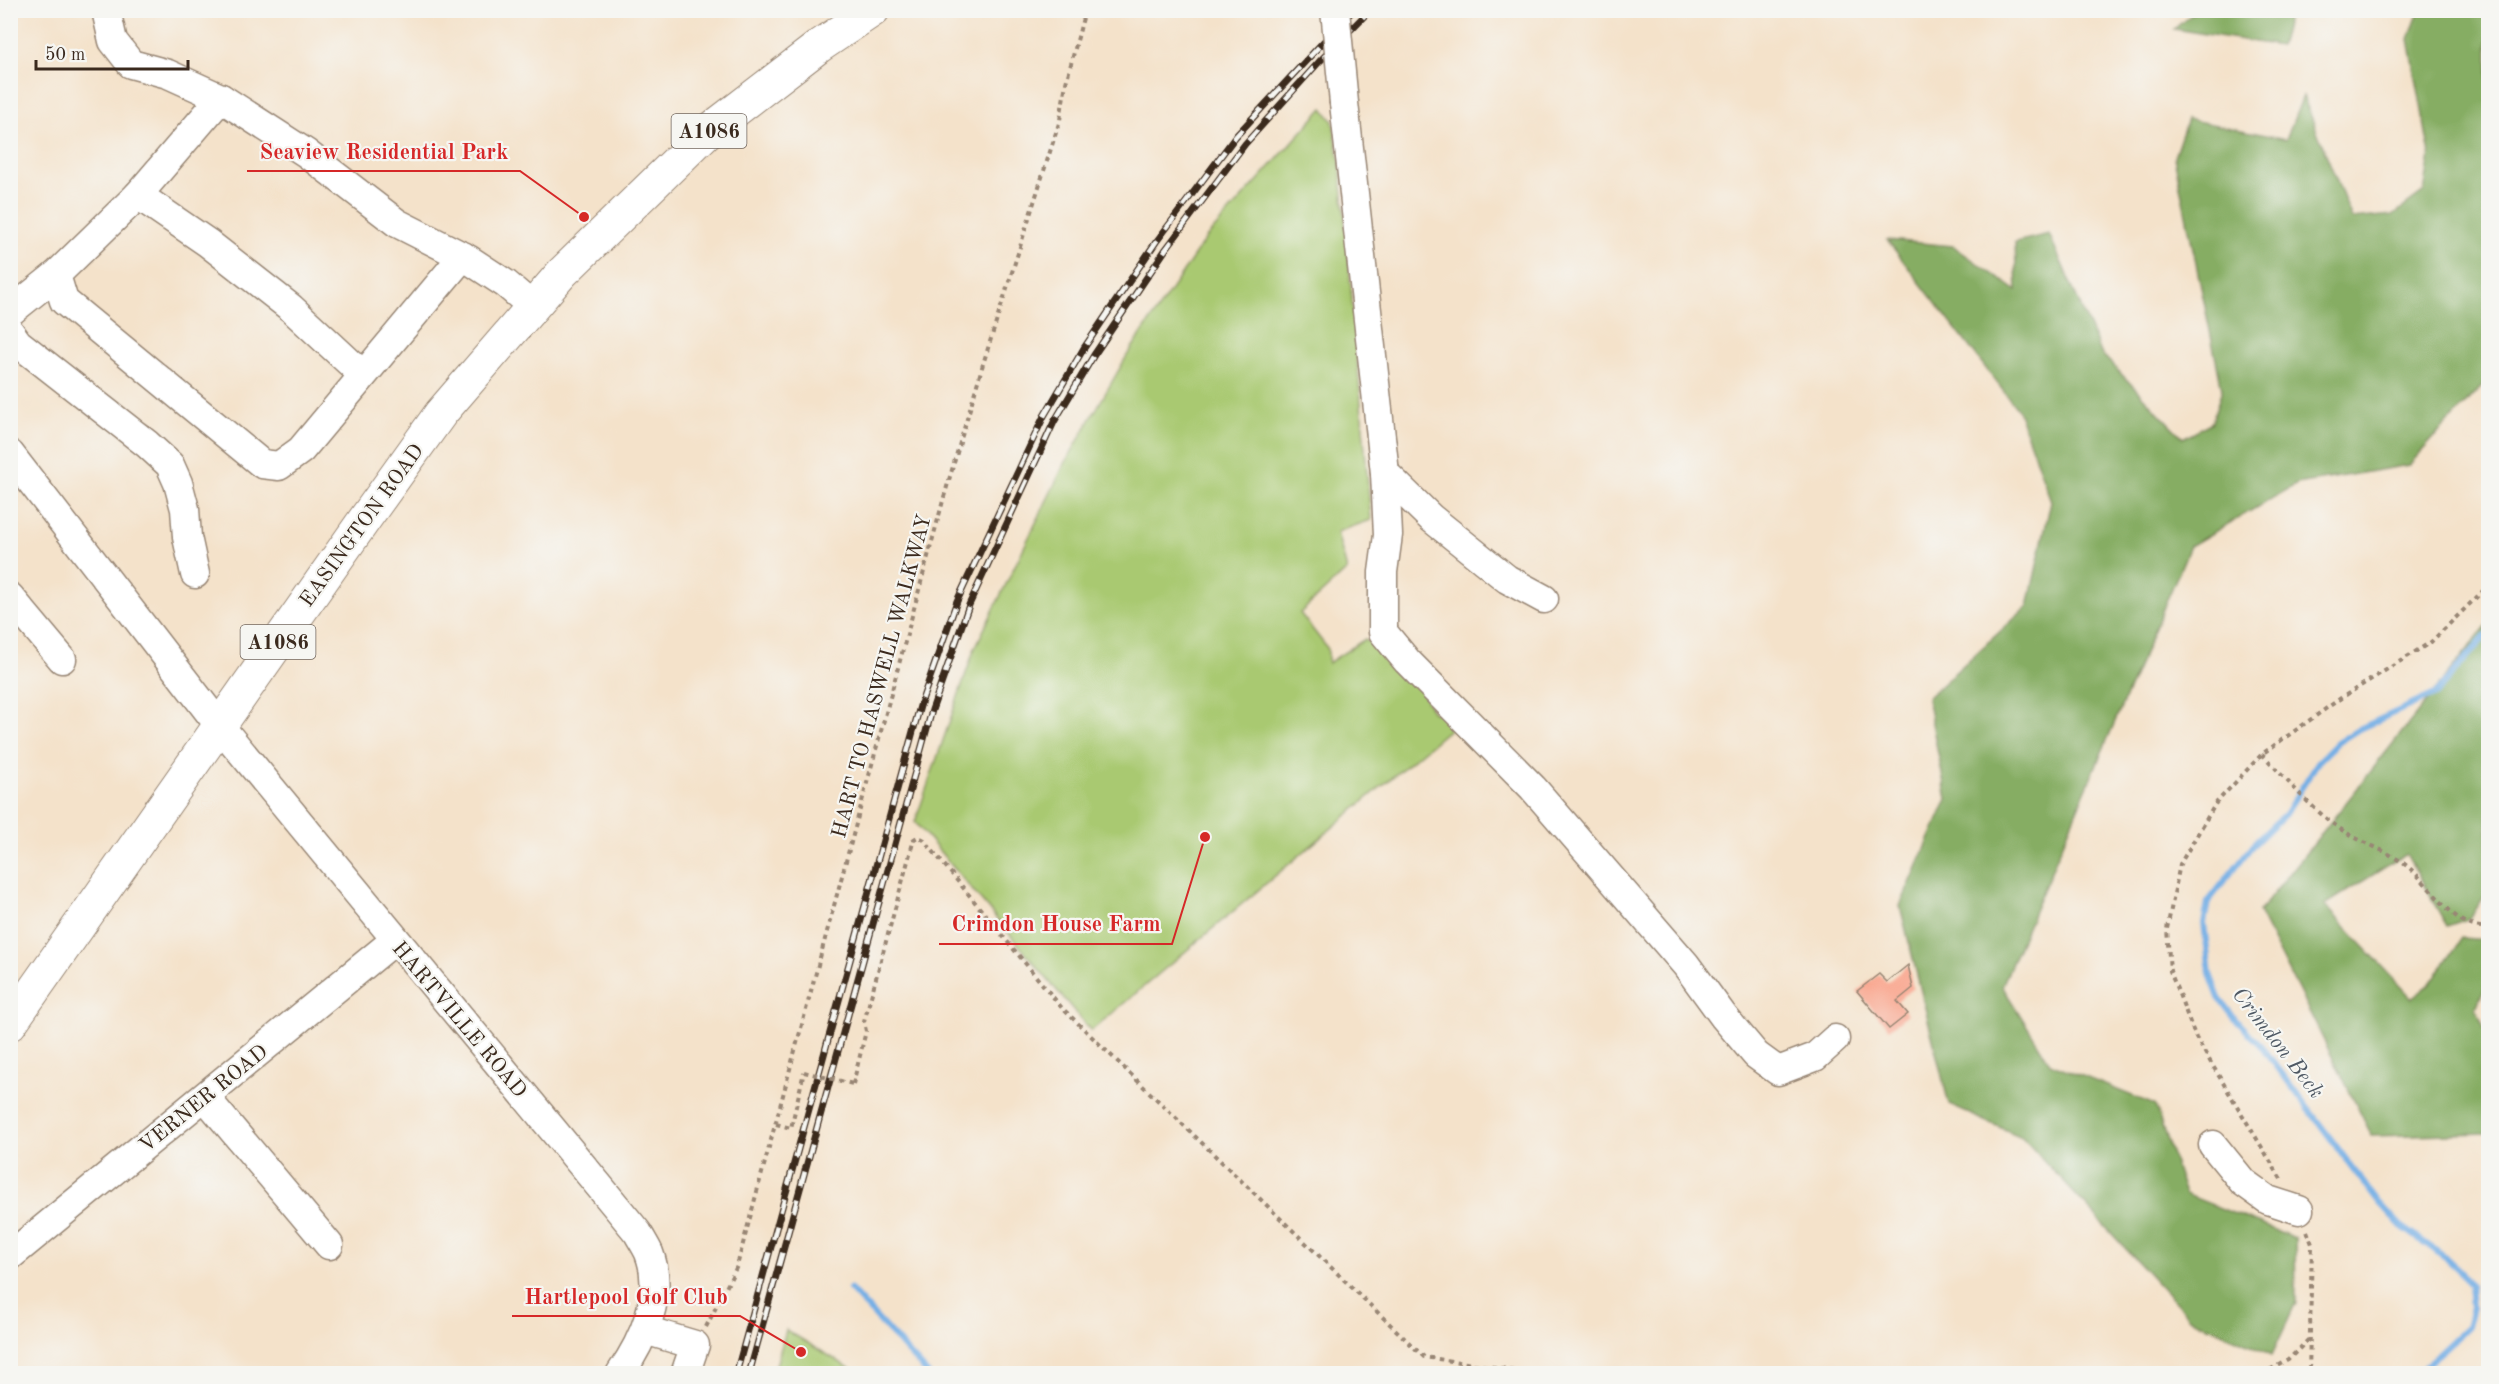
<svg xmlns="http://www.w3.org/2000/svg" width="2499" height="1384" viewBox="0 0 2499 1384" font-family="'Old Standard TT',serif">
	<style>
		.green { fill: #a9c971; stroke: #727a48; stroke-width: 1.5 }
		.forest { fill: #86ad63; stroke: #606c40; stroke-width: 1.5 }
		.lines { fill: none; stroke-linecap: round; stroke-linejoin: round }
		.stream { stroke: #74afe5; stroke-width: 6 }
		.building { fill: #f9a68e }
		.minor-casing { stroke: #988674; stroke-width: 31 }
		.major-casing { stroke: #988674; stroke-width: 35 }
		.path { stroke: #988674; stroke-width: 4; stroke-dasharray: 4.5 4.5; stroke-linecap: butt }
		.minor { stroke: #fff; stroke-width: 28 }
		.major { stroke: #fff; stroke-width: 33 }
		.rail-casing { stroke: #3b2a1e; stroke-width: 7 }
		.rail { stroke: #f6f6f2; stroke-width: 4.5; stroke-dasharray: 14; stroke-linecap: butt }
		.minor-bridge-casing { stroke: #988674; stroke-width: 31; stroke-linecap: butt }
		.path-bridge { stroke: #988674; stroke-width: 4; stroke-dasharray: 4.5 4.5; stroke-linecap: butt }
		.minor-bridge { stroke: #fff; stroke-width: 28 }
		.labels { text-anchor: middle; stroke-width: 4.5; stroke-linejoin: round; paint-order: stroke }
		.shield { fill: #f6f6f2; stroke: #73675e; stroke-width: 1.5 }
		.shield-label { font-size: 20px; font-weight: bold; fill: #3b2a1e }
		.street-label { font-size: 21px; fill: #3b2a1e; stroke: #f6f6f2 }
		.water-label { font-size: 22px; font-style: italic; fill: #4f5964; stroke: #f6f6f2 }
		.leader { fill: none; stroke: #d62828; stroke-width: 2 }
		.callout-dot { fill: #d62828; stroke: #f6f6f2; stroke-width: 2 }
		.callout-label { font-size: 22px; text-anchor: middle; font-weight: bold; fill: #d62828; stroke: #f6f6f2; stroke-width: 4.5; stroke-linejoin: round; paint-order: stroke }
	</style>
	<rect width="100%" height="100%" fill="#f6f6f2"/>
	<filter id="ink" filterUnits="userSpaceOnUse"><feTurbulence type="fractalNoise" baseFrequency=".0167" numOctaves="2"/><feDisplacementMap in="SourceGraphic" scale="12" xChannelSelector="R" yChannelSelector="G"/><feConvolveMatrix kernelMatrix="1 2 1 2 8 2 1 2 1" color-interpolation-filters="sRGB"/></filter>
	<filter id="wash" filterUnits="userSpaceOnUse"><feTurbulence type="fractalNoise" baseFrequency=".008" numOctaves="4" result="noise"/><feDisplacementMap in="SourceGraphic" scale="24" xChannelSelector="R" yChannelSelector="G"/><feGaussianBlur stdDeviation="1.35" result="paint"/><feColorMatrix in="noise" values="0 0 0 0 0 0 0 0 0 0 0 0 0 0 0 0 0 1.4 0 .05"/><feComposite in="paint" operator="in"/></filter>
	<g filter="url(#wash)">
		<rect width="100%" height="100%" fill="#f4e2ca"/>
		<g class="green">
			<path d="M1323,108L1333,121L1340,161L1371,520L1337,532L1347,570L1300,613L1328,649V663L1365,639C1386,650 1407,662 1419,684C1425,694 1425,702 1434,713L1447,711L1459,721L1091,1031L915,822L974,650L1063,467L1128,354L1206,238Z"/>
			<path d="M786,1330L858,1373H774Z"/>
		</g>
		<g class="forest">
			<path d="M2197,10H2290V11L2280,46L2174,29Z"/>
			<path d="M2419,11H2488V379L2409,465L2297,484L2190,546L2002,986L2050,1063L2155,1105L2185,1194L2295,1238L2296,1303L2272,1355L2190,1318L2022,1137L1949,1105L1900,906L1947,799L1927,698L2028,606L2051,501L2018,410L1887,240L1953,246L2017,291L2015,242L2049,234L2101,353L2183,438L2212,422L2222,389L2174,157L2187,119L2286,139L2303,96L2352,219L2393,215L2424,192L2430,155L2409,39Z"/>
			<path d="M2488,624V891L2470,918L2447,926L2406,854L2325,905L2412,998L2429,985L2462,938L2488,940V978L2476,1008L2488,1037V1133L2372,1136L2259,912Z"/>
		</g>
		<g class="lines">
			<g class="stream">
				<path d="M850,1289L928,1374"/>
				<path d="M2417,1374L2467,1327L2472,1307L2470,1286L2459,1270L2446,1258L2401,1226L2375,1198L2260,1044L2236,1020L2219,998L2210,974L2204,923L2208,902L2252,846L2285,814L2318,762L2337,743L2359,729L2435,694L2488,633"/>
			</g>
		</g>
		<g id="blocks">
			<path class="building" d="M1908,965L1913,988L1897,1001L1908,1014L1889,1029L1857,991L1879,974L1887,982Z"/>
		</g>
	</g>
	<g filter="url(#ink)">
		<use href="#blocks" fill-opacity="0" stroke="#988674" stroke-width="1.5"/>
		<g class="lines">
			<defs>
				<g id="minor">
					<path d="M106,10L113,41L131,64L168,74L221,98L306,153L397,223L468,259L506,284L533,307"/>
					<path d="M221,98L138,195L56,275L64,301L262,464L279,466L301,450L463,256"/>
					<path d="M1344,103L1385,473L1388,535L1383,572V632L1407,661L1533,788L1686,965L1724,1017L1756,1055L1778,1071L1815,1057L1835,1039"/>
					<path d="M138,195L208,243L291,308L363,375"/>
					<path d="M10,312L56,275"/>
					<path d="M10,332L18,343L147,444L170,465L178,483L185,509L187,537L195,574"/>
					<path d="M10,454L219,725L638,1233C641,1239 646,1246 649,1253C665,1294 643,1341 620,1374"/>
					<path d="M1385,473L1431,518L1507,579L1544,599"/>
					<path d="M10,597L62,659"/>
					<path d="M205,1097L329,1245"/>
					<path d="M2213,1145L2243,1182L2268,1200L2299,1210"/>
					<path d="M10,1256L395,940"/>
					<path d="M645,1330L695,1345L685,1374"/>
				</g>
				<path id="major" d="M10,1024L367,516L441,413L562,273L706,133L818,47L873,10"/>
			</defs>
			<use href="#minor" class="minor-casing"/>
			<use href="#major" class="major-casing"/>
			<g class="path">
				<path d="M2262,754C2287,780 2312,810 2342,830C2362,843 2384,849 2403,863C2426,879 2447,916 2470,925C2476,927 2483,927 2488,928"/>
				<path d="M853,1084L866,1031L864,1022L914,839L918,837L923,839L1062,1008L1424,1357L1542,1374"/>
				<path d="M776,1124L791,1128L804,1072"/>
				<path d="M2281,1179L2196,1038L2170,971L2167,929L2180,864L2216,803L2262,754L2341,698L2431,642L2488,586"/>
				<path d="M2307,1231L2312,1244L2309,1374"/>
				<path d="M706,1327L737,1266L944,497L983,364L1060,120L1066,83L1085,10"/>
				<path d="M2262,1374L2288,1360L2309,1339"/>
			</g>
			<use href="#minor" class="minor"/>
			<use href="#major" class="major"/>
			<defs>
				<g id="rail">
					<path d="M736,1374L920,706L957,601L1044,416L1084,348L1156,242L1236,136L1353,10"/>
					<path d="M749,1374L932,710L969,605L1054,422L1094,355L1166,249L1245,144L1319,62L1370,10"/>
				</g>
			</defs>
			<use href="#rail" class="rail-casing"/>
			<use href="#rail" class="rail"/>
			<defs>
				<path id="minor-bridge" d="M1335,10L1344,103"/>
			</defs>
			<use href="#minor-bridge" class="minor-bridge-casing"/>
			<path class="path-bridge" d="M804,1072L853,1084"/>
			<use href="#minor-bridge" class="minor-bridge"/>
		</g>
	</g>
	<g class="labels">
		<g class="shield">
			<rect x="671.5" y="114" width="75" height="34" rx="4.5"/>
			<rect x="240.5" y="625" width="75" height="34" rx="4.5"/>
		</g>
		<g class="shield-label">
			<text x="709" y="138">A1086</text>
			<text x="278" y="649">A1086</text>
		</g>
		<g class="street-label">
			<text transform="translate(361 525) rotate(-54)" y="7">EASINGTON ROAD</text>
			<text transform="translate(881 676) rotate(-75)" y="7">HART TO HASWELL WALKWAY</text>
			<text transform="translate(460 1019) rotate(50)" y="7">HARTVILLE ROAD</text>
			<text transform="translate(203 1098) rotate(-39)" y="7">VERNER ROAD</text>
		</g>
		<g class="water-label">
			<text transform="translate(2279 1042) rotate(52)" y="8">Crimdon Beck</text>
		</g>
	</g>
	<path class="leader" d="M584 217L520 171H247M1205 837L1172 944H939M801 1352L740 1316H512"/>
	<g class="callout-dot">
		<circle cx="584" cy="217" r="6"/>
		<circle cx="1205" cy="837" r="6"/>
		<circle cx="801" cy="1352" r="6"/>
	</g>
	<g class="callout-label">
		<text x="384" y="159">Seaview Residential Park</text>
		<text x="1056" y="931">Crimdon House Farm</text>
		<text x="626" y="1304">Hartlepool Golf Club</text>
	</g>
	<rect width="2499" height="1384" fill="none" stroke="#f6f6f2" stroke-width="36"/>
	<path d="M36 60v9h152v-9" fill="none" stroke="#3b2a1e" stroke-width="3"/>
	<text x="45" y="60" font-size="18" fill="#3b2a1e" stroke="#f6f6f2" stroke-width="4.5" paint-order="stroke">50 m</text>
</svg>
